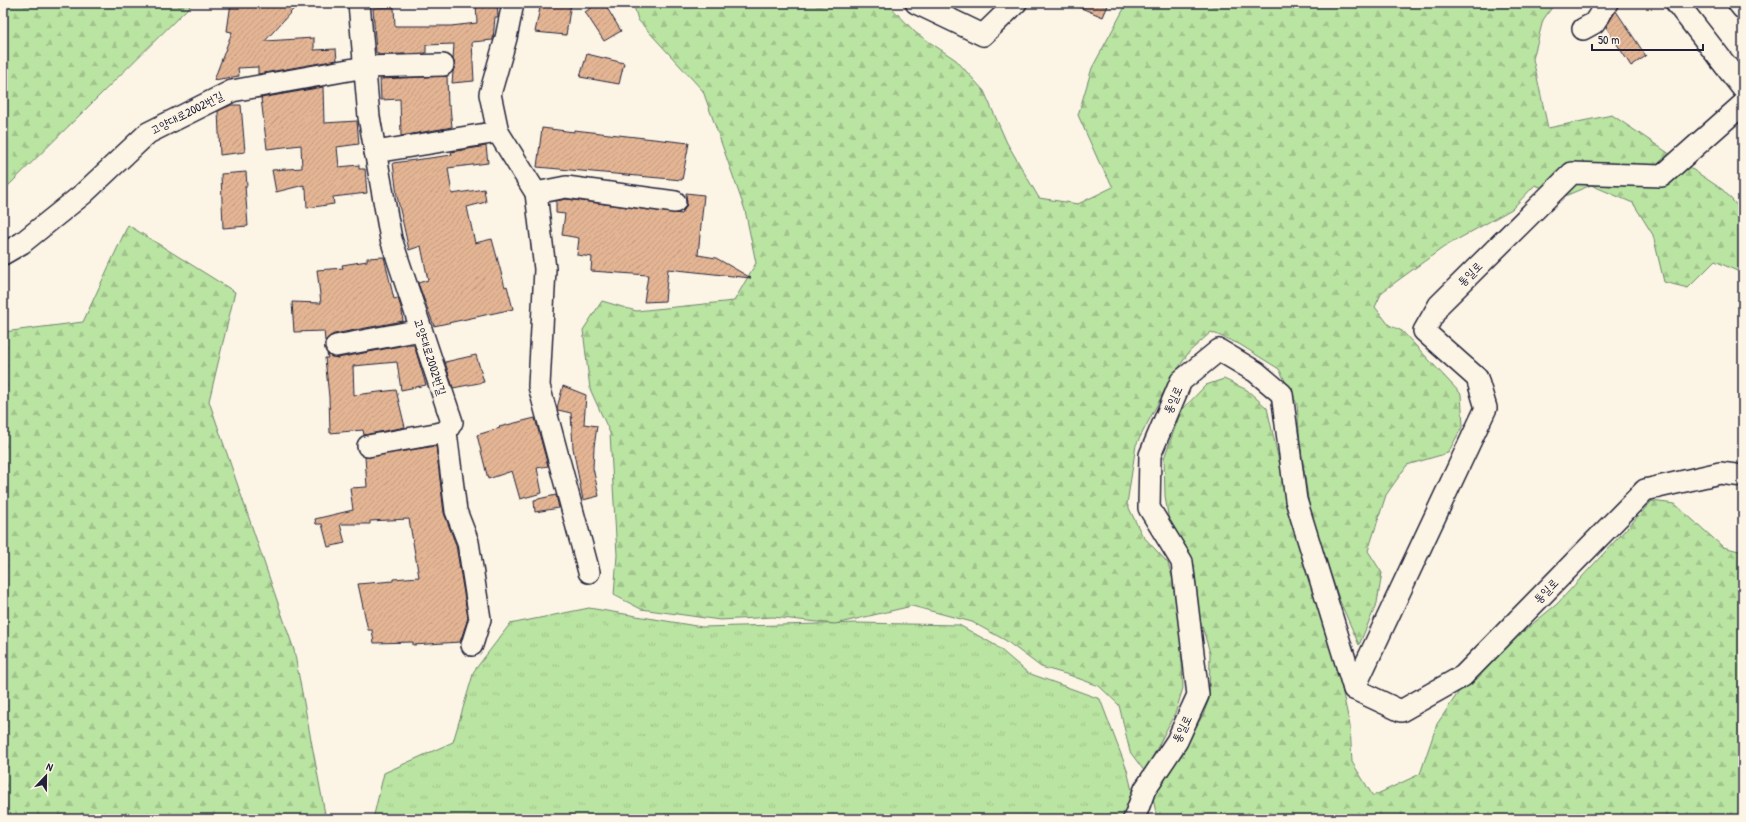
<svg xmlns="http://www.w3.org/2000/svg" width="1746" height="822" viewBox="0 0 1746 822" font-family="'Patrick Hand','Poor Story',sans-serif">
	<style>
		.grass { fill: url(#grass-tufts); stroke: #6e836e }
		.forest { fill: url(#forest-firs); stroke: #6e836e }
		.building { fill: url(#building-hatch); stroke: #22223b }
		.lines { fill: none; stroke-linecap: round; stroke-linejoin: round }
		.minor-casing { stroke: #22223b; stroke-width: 24 }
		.major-casing { stroke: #22223b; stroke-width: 25 }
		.minor { stroke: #fcf5e5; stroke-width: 21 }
		.major { stroke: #fcf5e5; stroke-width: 22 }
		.labels { text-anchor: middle; stroke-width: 3; stroke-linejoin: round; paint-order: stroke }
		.street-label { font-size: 12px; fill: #22223b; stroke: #fcf5e5 }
	</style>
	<defs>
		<pattern id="grass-tufts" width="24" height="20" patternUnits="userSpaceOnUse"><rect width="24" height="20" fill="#bae4a1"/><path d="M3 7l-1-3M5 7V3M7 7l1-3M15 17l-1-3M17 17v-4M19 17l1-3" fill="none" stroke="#a0c38c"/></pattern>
		<pattern id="forest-firs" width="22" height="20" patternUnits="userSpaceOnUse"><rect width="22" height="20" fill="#bae4a1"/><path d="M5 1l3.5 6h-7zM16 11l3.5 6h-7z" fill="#a0c38c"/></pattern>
		<pattern id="building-hatch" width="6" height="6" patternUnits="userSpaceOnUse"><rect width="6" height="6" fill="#e4b594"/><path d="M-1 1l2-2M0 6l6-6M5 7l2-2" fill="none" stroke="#c39b80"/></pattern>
	</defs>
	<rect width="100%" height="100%" fill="#fcf5e5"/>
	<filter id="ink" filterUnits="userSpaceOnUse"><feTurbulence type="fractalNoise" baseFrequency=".025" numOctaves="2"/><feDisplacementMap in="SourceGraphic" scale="8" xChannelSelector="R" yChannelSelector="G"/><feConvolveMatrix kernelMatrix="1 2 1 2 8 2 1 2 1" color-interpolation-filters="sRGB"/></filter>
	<g filter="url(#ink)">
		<path class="grass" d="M589,608L702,627L857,623L959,625L995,645L1028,673L1100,699L1127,770L1139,819H373L384,773L453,742L474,671L510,624Z"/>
		<g class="forest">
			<path d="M3,3H193L3,191Z"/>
			<path d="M633,3H887L916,33L956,60L984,91L1007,143L1039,198L1078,204L1113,187L1099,162L1078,115L1092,68L1127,3H1555L1543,20L1533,59L1548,128L1612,115L1723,190L1743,212V276L1737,271L1715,261L1688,288L1664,282L1653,235L1633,203L1591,185L1565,196L1535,185L1512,209L1444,247L1382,292L1375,307L1389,325L1402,331L1461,394L1463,425L1448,453L1407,465L1386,495L1368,551L1382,573L1377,603L1359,645L1339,599L1310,512L1300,443L1297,404L1279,369L1239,344L1211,332L1189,352L1168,384L1136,445L1127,504L1142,535L1168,563L1175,587L1181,637L1183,688L1176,711L1145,772L1130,752L1119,705L1099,686L1069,675L1041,667L1005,640L972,622L912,606L835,624L773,617L720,620L641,609L614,595L617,555L610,433L590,389L583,330L602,301L636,311L734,301L756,263L745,210L703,91L638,20Z"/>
			<path d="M128,225L235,292L209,401L294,650L326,819H3V332L83,322Z"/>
			<path d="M1224,379L1247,390L1267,408L1288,501L1340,680L1350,726L1352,762L1373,796L1420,774L1437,724L1464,684L1492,657L1557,604L1652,501L1675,504L1723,547L1743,552V819H1157L1152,792L1168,773L1203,715L1209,699L1210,653L1199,616L1195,575L1169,522L1165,496L1164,458L1181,411L1206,385Z"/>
		</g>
		<g class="building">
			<path d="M231,3H299L265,41L314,38V50L336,49L337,60L258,74V67L238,68L239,76L214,80L232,32L227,31Z"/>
			<path d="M476,3H497L498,17H495L493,40L472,42L474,81L452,83L453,72L455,65L453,59L454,44L426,45V53L378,55V53H376L373,8L394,7L395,26H451L477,23Z"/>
			<path d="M541,3H571L566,35L535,32Z"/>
			<path d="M599,3H604L621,31L604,41L585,12Z"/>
			<path d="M1069,3H1109L1103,17Z"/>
			<path d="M1616,11L1646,56L1631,66L1606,27Z"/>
			<path d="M587,54L624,63L619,84L580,77Z"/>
			<path d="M447,76L448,106H450L452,127L401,136L400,99L381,100L380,79Z"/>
			<path d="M323,87L324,123L357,121L359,144L337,147L339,167L359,165V169H365L367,193L333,197L334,204L307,208L306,188H304V185L276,192L272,170L302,168L301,145L267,149L261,98Z"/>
			<path d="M231,105H241L245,152L220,155L218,111Z"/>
			<path d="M542,128L574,132V130L689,143L682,180L537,167Z"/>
			<path d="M486,146L488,163L448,168L452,194L484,189L486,202L467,207L475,243L492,239L505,287L507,286L513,309L434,326L418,283L428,280L421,246L409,250L397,196L393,163L452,155L451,152Z"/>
			<path d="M246,172L247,186H245L248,226L223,228L221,174Z"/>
			<path d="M686,193L704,195L698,255L716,258L751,278L668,269L665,301L644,302L648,275L591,271L592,257L577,255L579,238L562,235L565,214L556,213V201L566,199L682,214L687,204Z"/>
			<path d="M384,257L394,299L398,298L402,311L403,321L334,334L329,337L325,341L324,331L294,332L292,302L321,303L317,270L343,268L342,265L367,261V258Z"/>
			<path d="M405,345H414L426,385L401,390L397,362L353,366L354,395L396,390L405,427L364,435L363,430L330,433L329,397L325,358H328L327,354L332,357L338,358Z"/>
			<path d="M476,355L484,382L453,388L445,362Z"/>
			<path d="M563,386L586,395L584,424L597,426L594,447L593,468L599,496L583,500L573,448L571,413L558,410L557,408Z"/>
			<path d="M535,418L548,466L537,468L542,493L520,499L512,471L488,479L477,435L500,428L499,427Z"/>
			<path d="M436,446L444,513L456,545L468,618L460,642L413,645V642L374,643L372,630H368L358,584L393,581V579L419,577L409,519L370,521V524H340L345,543L328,547L322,524H316L315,519L353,510L350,488L367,487L365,457Z"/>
			<path d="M556,495L559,508L535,512L534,500Z"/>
		</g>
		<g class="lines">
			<defs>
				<g id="minor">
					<path d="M359,3L369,117L391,239L452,422L446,432L456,511L468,542L480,619L472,645"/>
					<path d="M513,3L506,38L490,94L498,132L536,193L545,269L539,386L589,572"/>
					<path d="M916,3L983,35L1016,3"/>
					<path d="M1583,29L1594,23L1607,3"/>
					<path d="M375,152L498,132"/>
					<path d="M536,193L566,187L675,202"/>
					<path d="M3,254L22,243L83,194L148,133L232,91L365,67L443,65"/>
					<path d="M336,346L421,330"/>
					<path d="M368,446L446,432"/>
					<path d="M1354,689L1486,408L1477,378L1424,331L1439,305L1572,173L1662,176L1743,104"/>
					<path d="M1134,819L1145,789L1177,741L1198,695L1182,562L1149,508L1150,455L1181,381L1219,350L1256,372L1282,394L1296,500L1354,689L1401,711L1463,676L1645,490L1720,473L1743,476"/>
				</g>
				<g id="major">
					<path d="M1677,3L1743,88"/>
					<path d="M1739,3L1743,8"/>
				</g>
			</defs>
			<use href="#minor" class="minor-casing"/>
			<use href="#major" class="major-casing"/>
			<use href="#minor" class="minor"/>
			<use href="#major" class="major"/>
		</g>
	</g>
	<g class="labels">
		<g class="street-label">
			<text transform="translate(187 113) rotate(-27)" y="4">고양대로2002번길</text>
			<text transform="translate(1470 274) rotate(-45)" y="4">통일로</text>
			<text transform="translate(430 357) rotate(72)" y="4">고양대로2002번길</text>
			<text transform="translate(1173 400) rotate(-66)" y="4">통일로</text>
			<text transform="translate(1546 591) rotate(-46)" y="4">통일로</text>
			<text transform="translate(1182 729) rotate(-64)" y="4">통일로</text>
		</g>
	</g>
	<rect width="1746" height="822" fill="none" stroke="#fcf5e5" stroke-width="16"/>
	<rect x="8" y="8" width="1730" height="806" fill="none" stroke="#22223b" stroke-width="1.5" filter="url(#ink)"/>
	<g transform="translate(46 776) rotate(22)" stroke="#fcf5e5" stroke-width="3" paint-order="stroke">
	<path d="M0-3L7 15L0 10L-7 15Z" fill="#22223b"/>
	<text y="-6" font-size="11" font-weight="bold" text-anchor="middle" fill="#22223b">N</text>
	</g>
	<path d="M1592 44v6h111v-6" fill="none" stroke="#22223b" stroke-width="2"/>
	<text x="1598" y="44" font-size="12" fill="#22223b" stroke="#fcf5e5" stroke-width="3" paint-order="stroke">50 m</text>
</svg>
